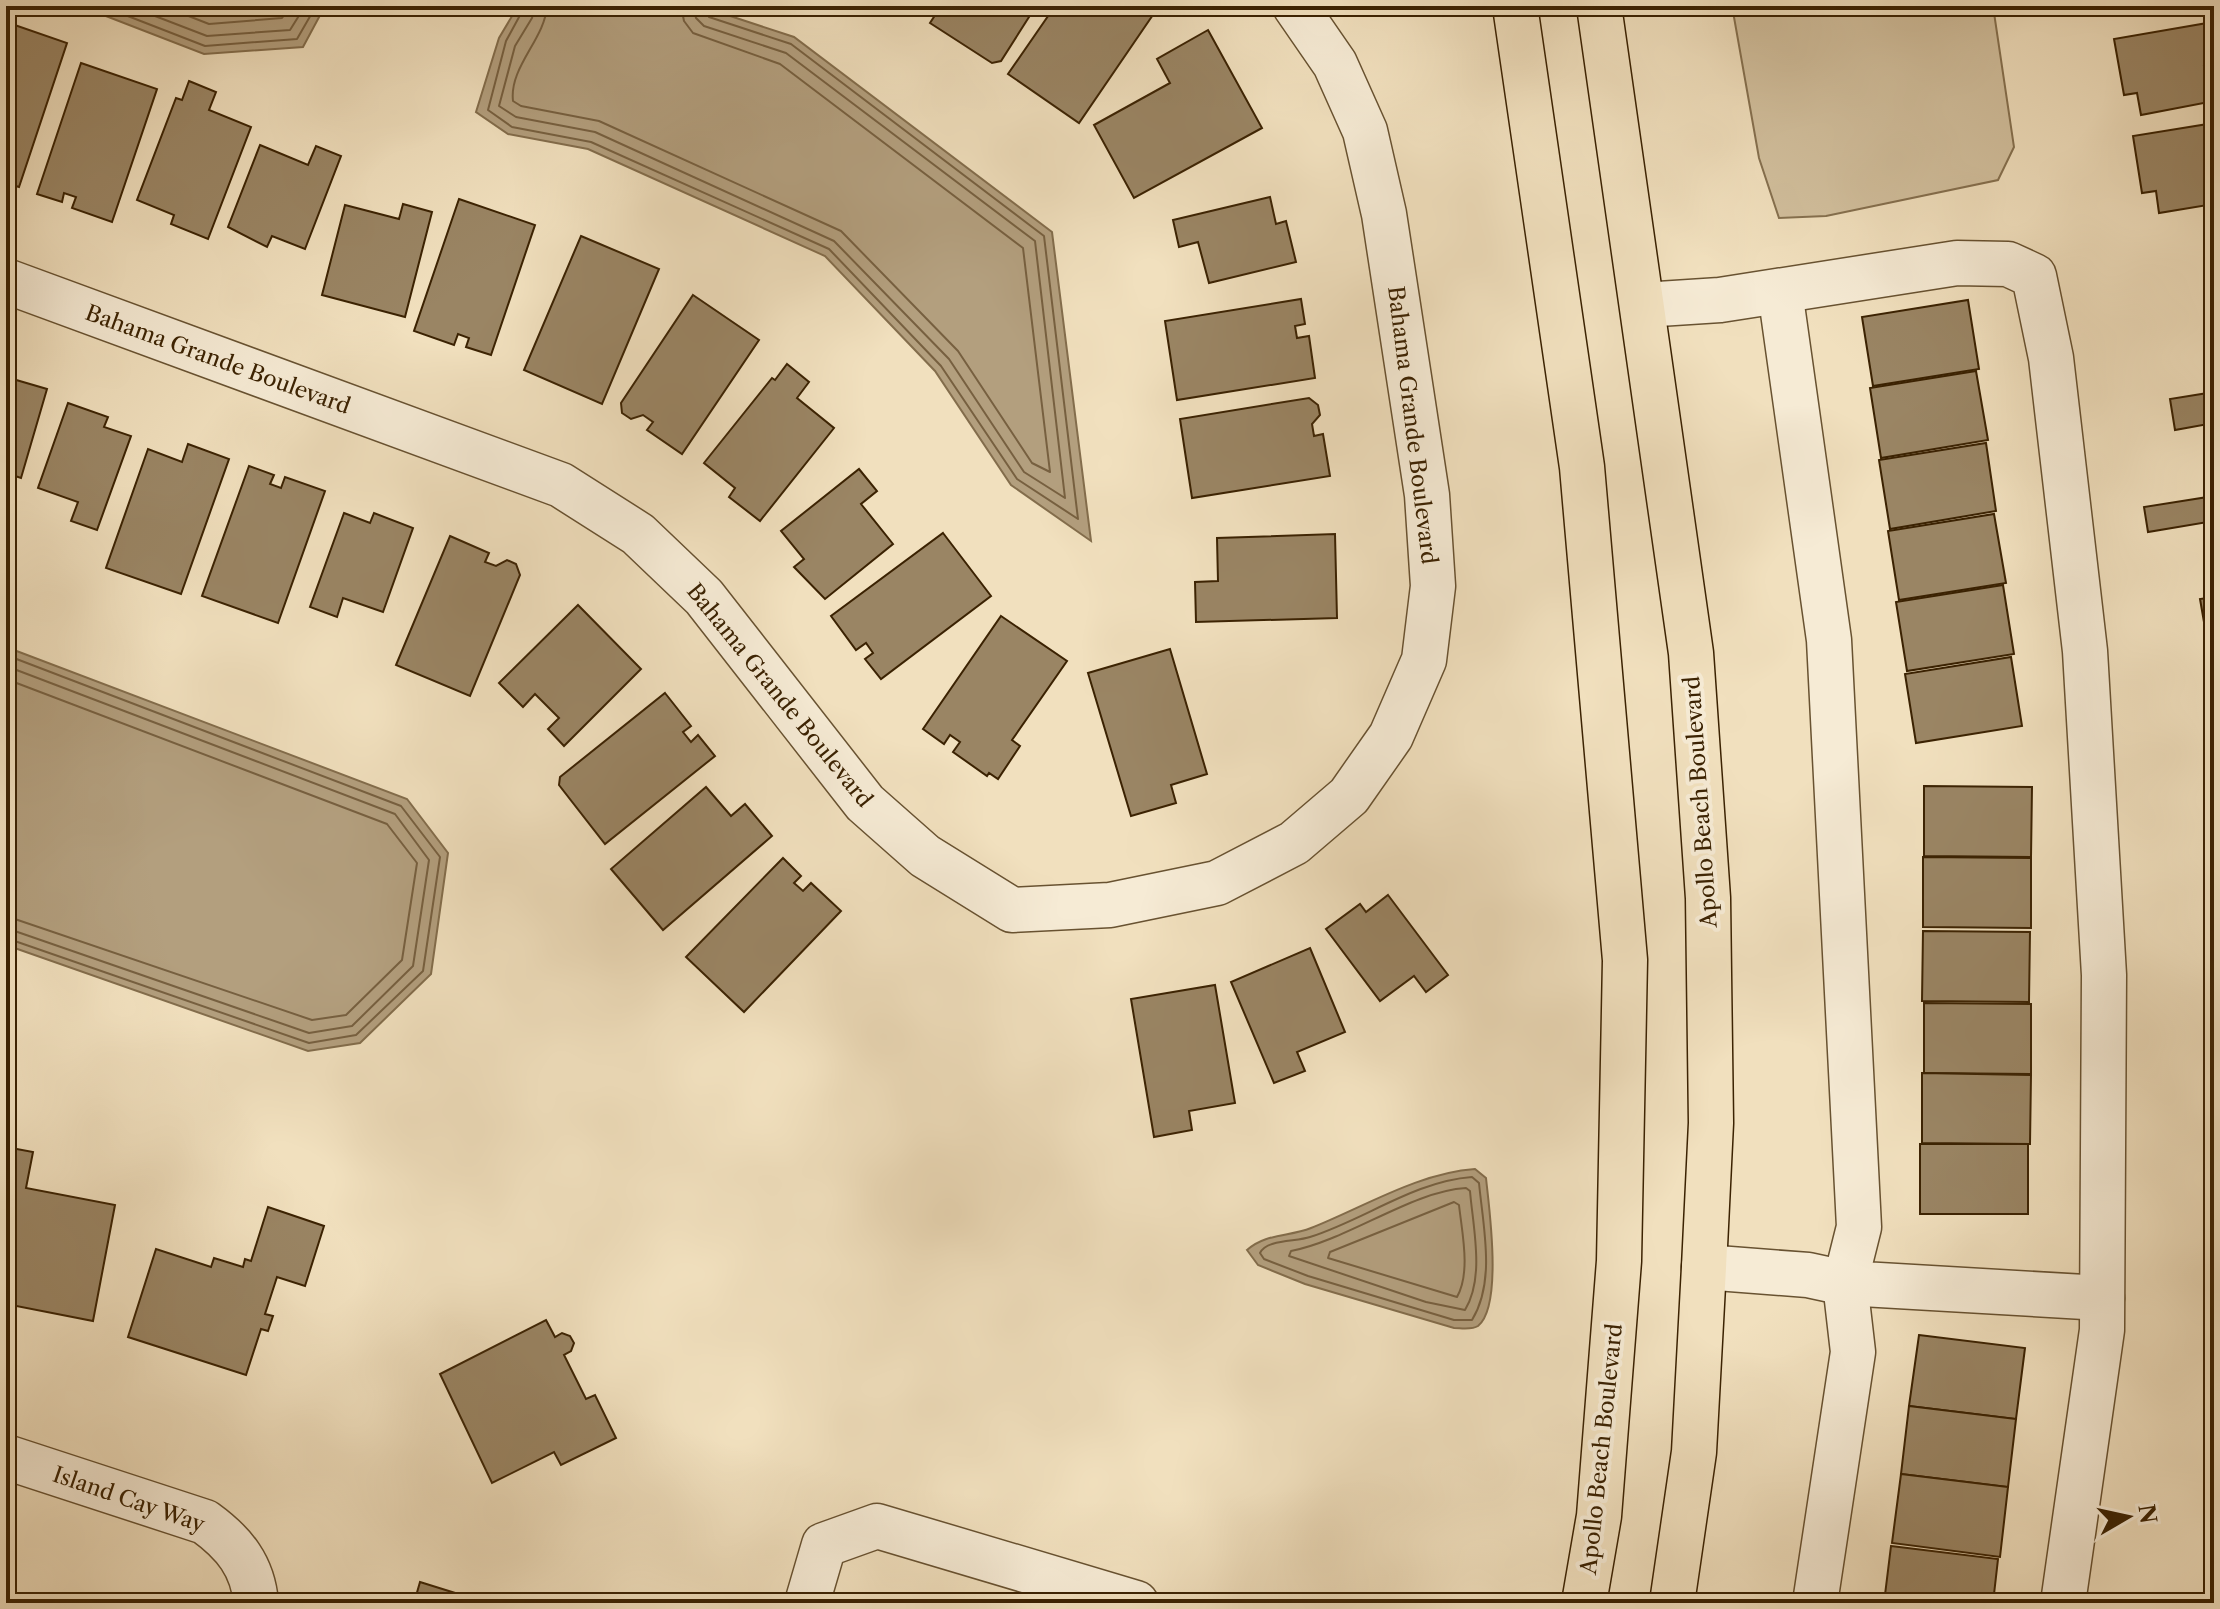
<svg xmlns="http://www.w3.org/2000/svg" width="2220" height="1609" viewBox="0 0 2220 1609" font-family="'Libre Caslon Text',serif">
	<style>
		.green { fill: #d2c09e; stroke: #867150; stroke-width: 2 }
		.water { fill: #b39f7e; stroke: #836d4c; stroke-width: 2 }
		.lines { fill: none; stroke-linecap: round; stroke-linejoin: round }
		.shore { stroke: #776040; stroke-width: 2 }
		.building { fill: #9a8564; stroke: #3b2202; stroke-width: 2 }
		.minor-casing { stroke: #685231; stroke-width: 47 }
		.major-casing { stroke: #3b2202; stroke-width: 47 }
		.minor { stroke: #f6ebd5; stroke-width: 44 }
		.major { stroke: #f1e0be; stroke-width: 44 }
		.labels { text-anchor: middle; stroke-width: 8; stroke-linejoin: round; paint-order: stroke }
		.street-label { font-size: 22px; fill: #3b2202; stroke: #f6ebd5 }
	</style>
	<rect width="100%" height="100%" fill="#f1e0be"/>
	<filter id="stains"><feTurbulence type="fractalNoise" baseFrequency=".0025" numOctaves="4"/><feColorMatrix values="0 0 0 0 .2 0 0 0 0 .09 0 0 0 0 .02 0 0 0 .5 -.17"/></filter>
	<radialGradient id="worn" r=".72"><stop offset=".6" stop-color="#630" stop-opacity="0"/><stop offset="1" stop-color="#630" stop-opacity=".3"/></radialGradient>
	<path class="green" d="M1993,6L2014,147L1998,180L1826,216L1779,218L1759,158L1732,6Z"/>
	<g class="water">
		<path d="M80,6H325L303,47L204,54Z"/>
		<path d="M518,6H700L794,37L1052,232L1091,541L1011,485L935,371L825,256L588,149L508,134L476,112L499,38Z"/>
		<path d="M6,647L407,799L448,853L431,974L360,1043L308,1051L6,945Z"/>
		<path d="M1475,1169L1486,1178C1489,1207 1503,1306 1478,1326C1472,1330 1461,1328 1454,1328L1305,1284L1258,1265L1247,1250C1266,1233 1289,1237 1311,1228C1364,1207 1418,1173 1475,1169Z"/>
	</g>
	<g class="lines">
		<g class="shore">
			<path d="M102,6L205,46L297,39L316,6"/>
			<path d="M129,6L207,36L290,30L305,6"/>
			<path d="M163,6L209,24L282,18L291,6"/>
			<path d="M525,6L506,41L488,110L512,127L591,142L829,249L941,366L1017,479L1078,519L1044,236L791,44L709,17L703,6"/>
			<path d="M535,6L532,18L515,46L499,106L516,117L595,132L834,241L949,359L1024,472L1065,498L1035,241L786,53L704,26L696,18L693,6"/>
			<path d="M547,6C545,39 509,67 513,101L521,106L599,121L841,231L958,351L1032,463L1050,472L1023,248L780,64L693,33L684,21L681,6"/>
			<path d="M6,655L401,806L440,857L423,971L356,1035L309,1043L6,938"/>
			<path d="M6,666L395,814L429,860L413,966L352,1026L309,1033L6,928"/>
			<path d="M6,679L387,824L417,863L402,960L346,1015L312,1020L6,916"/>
			<path d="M1472,1177L1479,1183C1483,1226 1496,1281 1472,1320H1454L1308,1276L1264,1259L1260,1253C1267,1239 1296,1242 1310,1237C1364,1220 1415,1181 1472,1177Z"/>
			<path d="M1466,1188L1470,1191C1473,1228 1485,1277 1465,1310L1426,1302L1289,1256L1291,1251C1348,1240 1412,1191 1466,1188Z"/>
			<path d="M1454,1202L1459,1205C1462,1233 1471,1272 1457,1297L1328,1258L1330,1252Z"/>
		</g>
	</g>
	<g class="building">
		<path d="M941,6H1036L1001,61L992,63L930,23Z"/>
		<path d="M1055,6H1159L1079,123L1008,74Z"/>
		<path d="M6,22L67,43L19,187L6,183Z"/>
		<path d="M2213,22L2214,65L2204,66L2209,102L2141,115L2137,93L2124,95L2114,39Z"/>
		<path d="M1208,30L1262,128L1134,198L1094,125L1170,83L1157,59Z"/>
		<path d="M81,63L157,89L112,222L72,208L76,197L64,193L62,202L37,194Z"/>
		<path d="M189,81L216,92L209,110L251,127L208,239L171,224L174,215L137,200L176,98L182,100Z"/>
		<path d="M2214,123V204L2159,213L2156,191L2142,193L2133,136Z"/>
		<path d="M260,145L308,165L316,146L341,156L305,249L272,236L267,247L228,227Z"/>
		<path d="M1270,197L1276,224L1286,221L1296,262L1209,283L1198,242L1179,247L1173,220Z"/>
		<path d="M459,199L535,225L491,355L466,347L469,338L458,334L454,345L414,331Z"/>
		<path d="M403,204L432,212L405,317L322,295L345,205L399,219Z"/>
		<path d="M581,236L659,269L602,404L524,370Z"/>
		<path d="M693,295L759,340L682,454L647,430L653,422L643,415L631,419L622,413L621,403Z"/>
		<path d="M1301,299L1305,324L1295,326L1297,338L1309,336L1315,378L1177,400L1165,321Z"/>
		<path d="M1968,300L1979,369L1873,386L1862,317Z"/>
		<path d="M787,364L809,382L797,398L834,428L760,521L729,497L735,488L704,463L772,378L775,380Z"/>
		<path d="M1976,371L1988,440L1881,458L1870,388Z"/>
		<path d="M6,377L47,389L21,478L6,473Z"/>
		<path d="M2214,392V423L2175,430L2170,399Z"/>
		<path d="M1309,398L1318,405L1320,415L1312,424L1314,436L1323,434L1330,476L1192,498L1180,419Z"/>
		<path d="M68,403L108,417L104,427L131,436L97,530L71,521L78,502L38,488Z"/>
		<path d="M1986,443L1996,511L1890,529L1879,460Z"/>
		<path d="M188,444L229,459L181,594L106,568L148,449L182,462Z"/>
		<path d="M249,466L274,475L270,484L281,488L285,477L325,491L278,623L202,596Z"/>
		<path d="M859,469L877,491L861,504L893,544L825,599L794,567L804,559L781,531Z"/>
		<path d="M2214,496V521L2148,532L2144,507Z"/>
		<path d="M344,513L370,523L374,513L413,528L383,612L343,598L337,617L310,607Z"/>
		<path d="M1994,514L2006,583L1899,600L1888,531Z"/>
		<path d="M943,533L991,596L881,679L865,659L873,653L866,643L856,650L831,616Z"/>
		<path d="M1335,534L1337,618L1196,622L1195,582L1218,581L1217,538Z"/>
		<path d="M450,536L489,553L485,562L496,566L507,560L516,564L520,575L470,696L396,665Z"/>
		<path d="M2003,585L2014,654L1907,671L1896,602Z"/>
		<path d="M2214,597V620L2204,622L2200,599Z"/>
		<path d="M578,605L641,669L564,746L548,729L559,718L535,694L523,707L499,683Z"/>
		<path d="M1001,616L1067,661L1012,740L1020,746L998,779L989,773L987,776L953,752L960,742L950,735L944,744L923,729Z"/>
		<path d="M1170,649L1207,774L1171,785L1176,803L1131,816L1088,673Z"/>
		<path d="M2011,657L2022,726L1916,743L1905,674Z"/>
		<path d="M665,693L691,726L683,732L691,742L698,735L715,756L605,844L559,785L560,777Z"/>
		<path d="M1924,786L2032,787L2031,857L1924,856Z"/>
		<path d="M706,787L731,816L745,804L772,836L663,930L611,869Z"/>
		<path d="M1923,857L2031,858V928L1923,927Z"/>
		<path d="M783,858L801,876L794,883L803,891L811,883L841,911L744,1012L686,957Z"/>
		<path d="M1388,895L1448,975L1426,992L1414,976L1380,1001L1326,929L1360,904L1366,912Z"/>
		<path d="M1923,931L2030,932L2029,1002L1922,1001Z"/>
		<path d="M1310,948L1345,1032L1297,1052L1305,1071L1274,1083L1231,982Z"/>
		<path d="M1215,985L1235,1103L1189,1111L1192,1130L1154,1137L1131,999Z"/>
		<path d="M1924,1003L2031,1004V1074L1924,1073Z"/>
		<path d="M1922,1073L2031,1075L2030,1144L1922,1143Z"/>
		<rect x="1920" y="1144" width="108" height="70"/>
		<path d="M6,1147L33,1152L26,1188L115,1205L93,1321L6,1304Z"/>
		<path d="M268,1207L324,1226L305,1286L277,1277L265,1314L273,1316L268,1331L261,1329L246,1375L128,1337L156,1249L211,1267L214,1258L243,1267L245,1259L251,1261Z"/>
		<path d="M546,1320L555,1337L562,1333L570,1336L574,1343L571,1351L564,1355L586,1399L595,1395L616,1438L561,1465L554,1452L492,1483L440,1374Z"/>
		<path d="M1919,1335L2025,1348L2016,1419L1909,1406Z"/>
		<path d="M1909,1406L2016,1419L2008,1487L1901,1474Z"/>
		<path d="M1901,1474L2008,1487L2000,1557L1892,1543Z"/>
		<path d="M1891,1546L1998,1559L1993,1603H1884Z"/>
		<path d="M420,1582L481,1601V1603H414Z"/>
		<path d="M112,1595L140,1603H109Z"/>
	</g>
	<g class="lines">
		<defs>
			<g id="minor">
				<path d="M6,281L561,485L638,534L704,597L865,803L925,856L1012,910L1110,905L1217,883L1294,843L1349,796L1391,736L1424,660L1433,586L1427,495L1384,214L1365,131L1335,64L1295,6"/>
				<path d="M1780,291L1829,640L1859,1227L1845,1283L2102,1298"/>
				<path d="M1643,305L1720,300L1957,263L2008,264L2034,276L2051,358L2085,651L2104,975L2102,1330L2063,1603"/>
				<path d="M1704,1267L1808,1275L1845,1283L1853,1352L1815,1603"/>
				<path d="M6,1457L205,1522C234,1543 253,1566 256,1603"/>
				<path d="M807,1603L824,1545L877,1526L1136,1603"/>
			</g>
			<g id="major">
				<path d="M1515,6L1582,467L1625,960L1619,1261L1599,1516L1584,1603"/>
				<path d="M1599,6L1691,653L1708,898L1711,1123L1704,1267L1694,1452L1672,1603"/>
			</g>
		</defs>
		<use href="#minor" class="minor-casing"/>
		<use href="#major" class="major-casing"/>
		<use href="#minor" class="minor"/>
		<use href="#major" class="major"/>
	</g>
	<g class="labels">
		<g class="street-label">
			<text transform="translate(218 359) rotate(20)" y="8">Bahama Grande Boulevard</text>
			<text transform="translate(1413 425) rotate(83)" y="8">Bahama Grande Boulevard</text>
			<text transform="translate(780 695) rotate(51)" y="8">Bahama Grande Boulevard</text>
			<text transform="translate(1700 802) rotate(-94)" y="8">Apollo Beach Boulevard</text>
			<text transform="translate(1601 1449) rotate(-84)" y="8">Apollo Beach Boulevard</text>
			<text transform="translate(129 1499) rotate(19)" y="8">Island Cay Way</text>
		</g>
	</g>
	<rect width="2220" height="1609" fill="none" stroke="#f1e0be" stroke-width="32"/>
	<rect x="8" y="8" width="2204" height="1593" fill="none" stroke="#3b2202" stroke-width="4"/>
	<rect x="16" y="16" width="2188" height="1577" fill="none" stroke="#3b2202" stroke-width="2"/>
	<g transform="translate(2128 1517) rotate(81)" stroke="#f6ebd5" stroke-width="6" paint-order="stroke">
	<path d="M0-6L14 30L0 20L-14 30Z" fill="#3b2202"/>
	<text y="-12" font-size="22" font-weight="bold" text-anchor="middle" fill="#3b2202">N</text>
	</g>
	<rect width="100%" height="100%" filter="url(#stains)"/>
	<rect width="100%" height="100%" fill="url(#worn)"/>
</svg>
